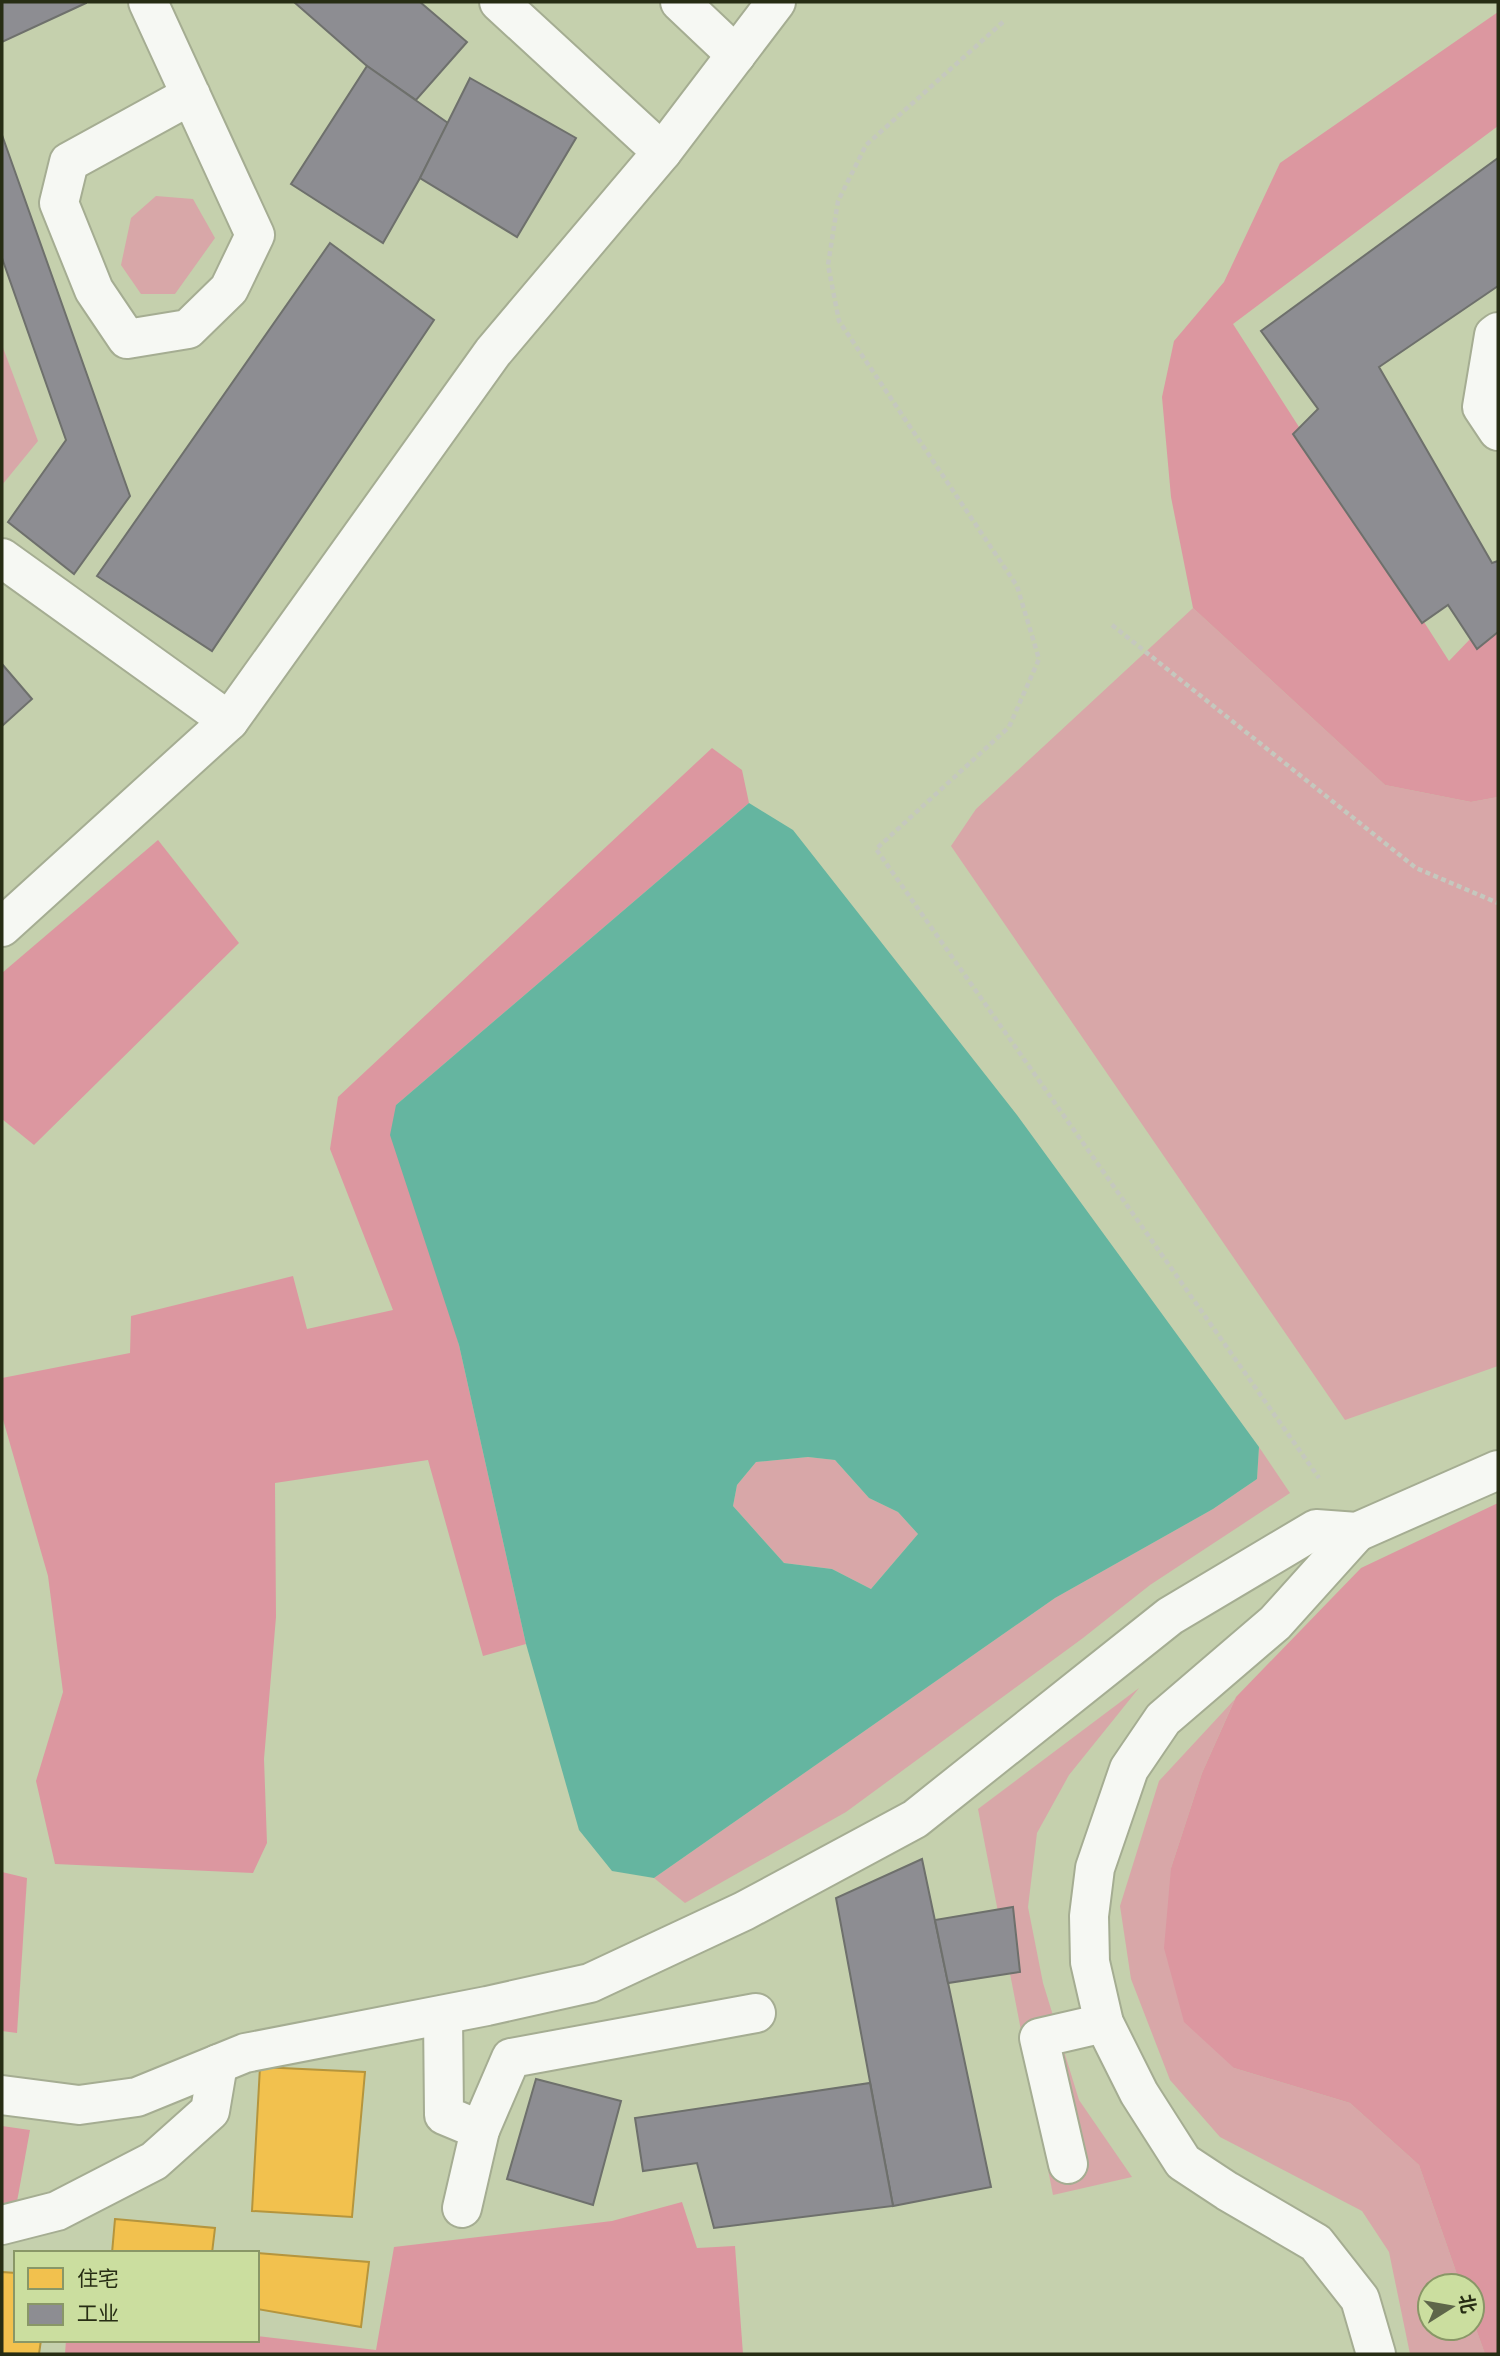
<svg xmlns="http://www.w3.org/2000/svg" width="1500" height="2356" viewBox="0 0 1500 2356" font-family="'Varela Round','Noto Sans SC',sans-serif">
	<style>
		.green { fill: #d8a7a8 }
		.forest { fill: #dc97a0 }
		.water { fill: #65b5a0; fill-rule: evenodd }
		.homes { fill: #f2c14e; stroke: #b5953d; stroke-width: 2 }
		.industry { fill: #8d8d92; stroke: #6e706c; stroke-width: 2 }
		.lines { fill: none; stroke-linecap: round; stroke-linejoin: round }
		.minor-casing { stroke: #a5ad92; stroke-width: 42 }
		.path { stroke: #c5c8be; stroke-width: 4.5; stroke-dasharray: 5 3.5; stroke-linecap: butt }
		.minor { stroke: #f6f8f3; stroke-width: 38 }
	</style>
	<rect width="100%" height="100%" fill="#c5d0ad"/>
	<g class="green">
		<path d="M156,196L193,199L215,238L175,294H141L121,265L131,218Z"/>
		<path d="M2,345L38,441L2,485Z"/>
		<path d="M1193,608L1385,785L1471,802L1498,797V1366L1345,1420L951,846L976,809Z"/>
		<path d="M1259,1447L1290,1493L1150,1585L1083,1638L846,1812L685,1903L654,1878L1055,1598L1213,1509L1257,1479Z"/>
		<path d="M808,1457L835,1460L869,1498L898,1512L918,1534L871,1589L832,1569L784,1563L733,1506L737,1485L756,1462Z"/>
		<path d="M1139,1688L1069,1775L1037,1833L1028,1907L1043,1983L1079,2100L1132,2177L1053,2195L978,1809Z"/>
		<path d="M1235,1699L1202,1773L1171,1868L1234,2068L1350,2103L1419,2165L1461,2286H1430V2328H1472V2318L1485,2354H1410L1389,2252L1362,2211L1220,2137L1170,2080L1131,1979L1120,1906L1159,1781Z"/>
	</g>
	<g class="forest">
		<path d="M1498,12V126L1233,324L1449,661L1498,610V797L1471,802L1385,785L1193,608L1171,497L1162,397L1174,341L1224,282L1280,163Z"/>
		<path d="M712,748L742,770L749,803L396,1105L459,1345L526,1644L483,1656L428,1460L275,1483L276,1617L264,1759L267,1843L253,1873L55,1864L36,1781L63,1692L48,1576L2,1416V1378L130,1353L131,1316L293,1276L307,1329L393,1310L330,1149L338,1097Z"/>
		<path d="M158,840L239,943L34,1145L2,1119V973Z"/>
		<path d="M1498,1503V2354H1485L1472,2318V2286H1461L1419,2165L1350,2103L1234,2068L1184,2022L1164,1948L1171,1868L1202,1773L1236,1697L1361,1568Z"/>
		<path d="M2,1872L27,1878L17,2033L2,2031Z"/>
		<path d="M2,2126L30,2130L12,2229L2,2227Z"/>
		<path d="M682,2202L697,2248L735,2246L743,2354H65L66,2340H257V2336L376,2350L394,2247L612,2221Z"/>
	</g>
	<path class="water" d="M749,803L793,830L1017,1115L1259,1447L1257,1479L1213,1509L1055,1598L654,1878L612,1871L579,1830L526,1644L459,1345L390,1135L396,1105ZM808,1457L835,1460L869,1498L898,1512L918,1534L871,1589L832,1569L784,1563L733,1506L737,1485L756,1462Z"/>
	<g class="homes">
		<path d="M260,2067L365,2072L352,2217L252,2211Z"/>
		<path d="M115,2219L215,2228L212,2253H112Z"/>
		<path d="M257,2253L369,2262L361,2327L257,2309Z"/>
		<path d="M2,2272L16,2273V2340H41L39,2354L2,2353Z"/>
	</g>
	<g class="industry">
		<path d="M2,2H86V3L2,42Z"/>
		<path d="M294,2H420L467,42L416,100L367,66Z"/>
		<path d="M367,66L448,123L420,178L383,243L291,184Z"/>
		<path d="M470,78L576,138L517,237L420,178Z"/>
		<path d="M2,135L130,496L74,574L8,522L66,440L2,258Z"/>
		<path d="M1498,158V286L1379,367L1492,563L1498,561V632L1477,649L1448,605L1422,623L1293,434L1318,409L1261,331Z"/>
		<path d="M330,243L434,320L212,651L97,576Z"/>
		<path d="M2,664L32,699L2,726Z"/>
		<path d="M922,1859L991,2187L893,2206L836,1898Z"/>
		<path d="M1013,1907L1020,1972L948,1983L935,1920Z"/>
		<path d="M536,2079L621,2101L593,2205L507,2179Z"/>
		<path d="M870,2083L893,2206L714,2228L697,2163L643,2171L635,2118Z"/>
	</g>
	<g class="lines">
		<defs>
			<g id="minor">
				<path d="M148,2L255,235L229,289L188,329L127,339L94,290L59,203L69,162L191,95"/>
				<path d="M499,2L662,152"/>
				<path d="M680,2L736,55"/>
				<path d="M1498,332L1494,335L1482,407L1498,431"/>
				<path d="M2,558L229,721"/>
				<path d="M2,927L229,721L493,352L662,152L776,2"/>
				<path d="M1357,1532L1275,1623L1163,1719L1129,1769L1095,1868L1089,1916L1090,1962L1104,2023L1139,2093L1183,2162L1227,2191L1316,2243L1360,2299L1376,2354"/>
				<path d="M443,2015L444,2115L480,2130L462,2208"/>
				<path d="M2,2095L79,2105L137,2097L245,2053L487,2006L590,1983L744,1911L915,1819L1170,1616L1316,1529L1357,1532L1498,1470"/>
				<path d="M480,2130L511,2058L756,2013"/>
				<path d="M1068,2164L1039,2038L1104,2023"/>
				<path d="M2,2225L57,2211L154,2161L210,2111L218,2064"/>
			</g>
		</defs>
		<use href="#minor" class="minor-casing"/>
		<g class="path">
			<path d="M1003,22L866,145L838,201L828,265L839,321L1017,586L1039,659L1009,727L876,849L1319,1478"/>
			<path d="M1112,625L1416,868L1498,903"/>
		</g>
		<use href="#minor" class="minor"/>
	</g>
	<rect width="1500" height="2356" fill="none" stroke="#272d14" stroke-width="7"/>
	<rect x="14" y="2251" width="245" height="91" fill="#cbde9f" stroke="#899767" stroke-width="2"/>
	<rect x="28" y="2268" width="35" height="21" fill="#f2c14e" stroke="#899767" stroke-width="2"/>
	<text x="77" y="2286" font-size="21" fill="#272d14">住宅</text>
	<rect x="28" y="2304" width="35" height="21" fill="#8d8d92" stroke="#899767" stroke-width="2"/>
	<text x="77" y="2321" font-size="21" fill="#272d14">工业</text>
	<g transform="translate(1451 2307) rotate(79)"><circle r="33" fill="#cbde9f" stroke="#899767" stroke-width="2"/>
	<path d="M0-5L12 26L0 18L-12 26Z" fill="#5e664a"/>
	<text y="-10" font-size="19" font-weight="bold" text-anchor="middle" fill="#272d14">北</text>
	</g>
</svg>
